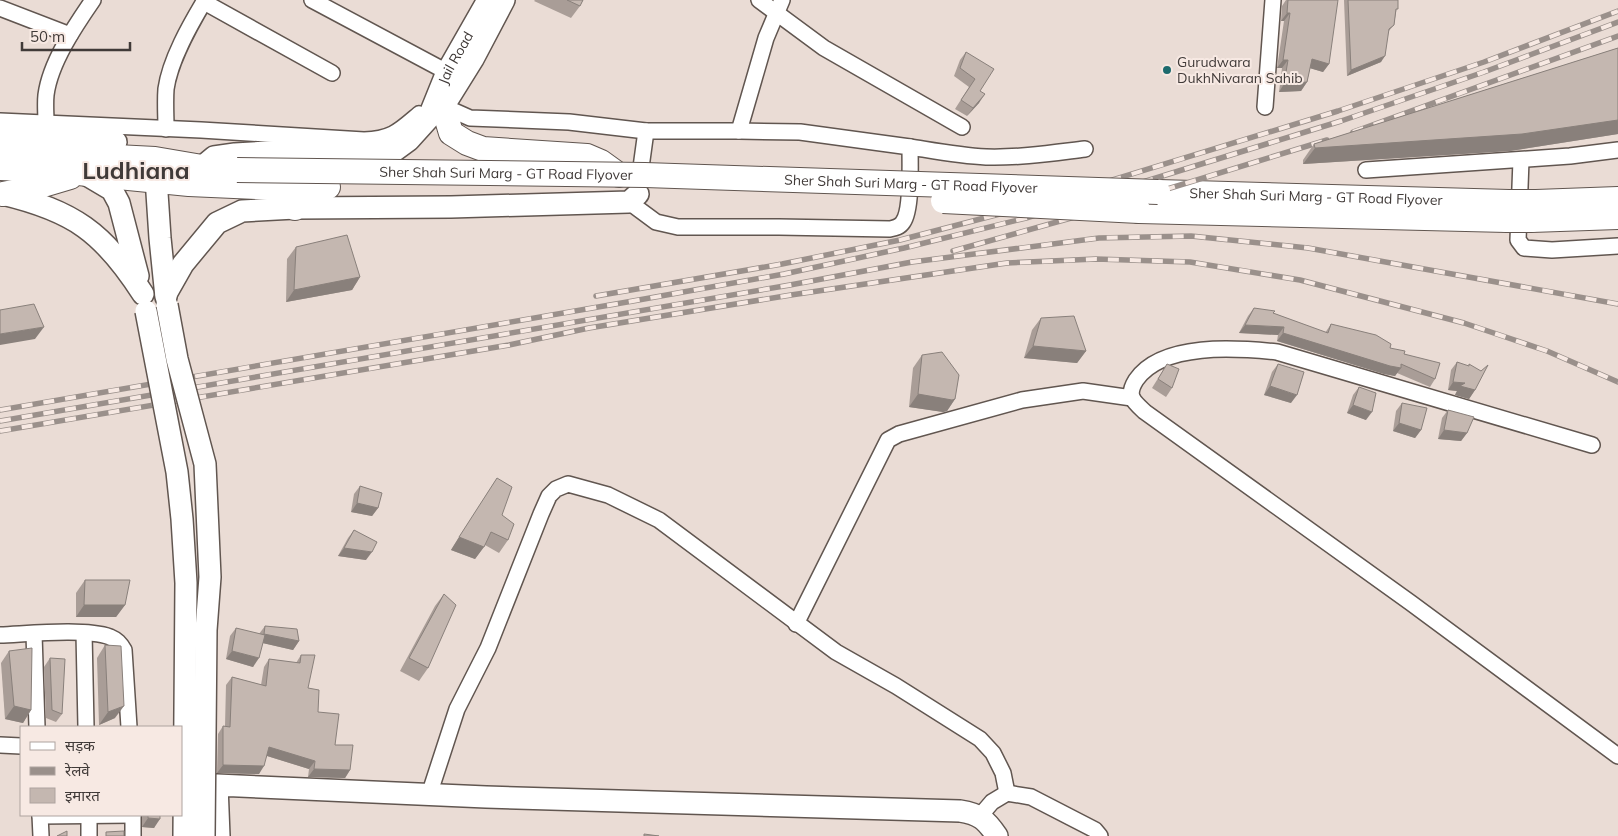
<svg xmlns="http://www.w3.org/2000/svg" width="1618" height="836" viewBox="0 0 1618 836" font-family="Mulish,'Noto Sans Devanagari',sans-serif">
	<style>
		.lines { fill: none; stroke-linecap: round; stroke-linejoin: round }
		.street-casing { stroke: #615650; stroke-width: 18 }
		.secondary-casing { stroke: #615650; stroke-width: 24 }
		.primary-casing { stroke: #615650; stroke-width: 26 }
		.street { stroke: #fff; stroke-width: 15 }
		.secondary { stroke: #fff; stroke-width: 21 }
		.primary { stroke: #fff; stroke-width: 24 }
		.rail-casing { stroke: #9a908b; stroke-width: 5.5 }
		.rail { stroke: #f7e9e3; stroke-width: 4; stroke-dasharray: 11; stroke-linecap: butt }
		.secondary-bridge-casing { stroke: #615650; stroke-width: 24; stroke-linecap: butt }
		.primary-bridge-casing { stroke: #615650; stroke-width: 26; stroke-linecap: butt }
		.secondary-bridge { stroke: #fff; stroke-width: 21 }
		.primary-bridge { stroke: #fff; stroke-width: 24 }
		.wall { fill: #a99d97 }
		.shaded-wall { fill: #89807b }
		.building { fill: #c4b7b0; stroke: #89807b }
		.poi-dot { fill: #1d6a6d; stroke: #f7e9e3; stroke-width: 2 }
		.labels { text-anchor: middle; stroke-width: 4; stroke-linejoin: round; paint-order: stroke }
		.street-label { font-size: 14px; fill: #403a38; stroke: #f7e9e3 }
		.poi-label { font-size: 14px; fill: #403a38; stroke: #f7e9e3; text-anchor: start }
		.town-label { font-size: 24px; font-weight: bold; fill: #403a38; stroke: #f7e9e3 }
	</style>
	<rect width="100%" height="100%" fill="#eadcd5"/>
	<g class="lines">
		<defs>
			<g id="street">
				<path d="M312,0L447,72"/>
				<path d="M759,0L824,48L962,127"/>
				<path d="M204,2L332,73"/>
				<path d="M0,8L70,35"/>
				<path d="M443,106L470,118L569,122L646,131H739L800,132L910,147C910,162 912,210 903,222C900,227 895,228 890,229L779,227H678L656,222L629,202"/>
				<path d="M1265,107L1273,0"/>
				<path d="M0,121L201,130L364,140C392,139 399,131 419,114L428,119"/>
				<path d="M46,123C46,114 45,104 46,95C50,63 75,26 93,0"/>
				<path d="M166,129C166,116 165,102 166,89C170,60 190,25 205,0"/>
				<path d="M739,131L766,38L782,0"/>
				<path d="M910,147C935,151 961,156 986,157C1019,158 1052,153 1085,149"/>
				<path d="M1521,160L1518,240L1524,248L1552,250L1618,246"/>
				<path d="M1366,170L1570,156L1618,150"/>
				<path d="M639,182L646,131"/>
				<path d="M1592,445L1277,352C1237,348 1162,342 1136,380C1126,396 1133,401 1145,412L1411,603L1618,756"/>
				<path d="M796,624L888,440L899,434L1022,400L1083,391L1132,398"/>
				<path d="M84,633L86,727"/>
				<path d="M34,634L37,727"/>
				<path d="M0,635C28,634 85,628 110,637C117,640 120,643 124,650L129,727"/>
				<path d="M0,745L21,746"/>
				<path d="M429,795L457,709L488,648L541,514L549,496L556,489L568,484L608,495L659,520L836,652L896,686L980,739L993,753L1003,773L1007,793"/>
				<path d="M40,815L41,836"/>
				<path d="M89,815V836"/>
				<path d="M133,815V836"/>
				<path d="M40,816L133,815"/>
				<path d="M980,816L992,802L1007,793L1031,797L1095,830L1100,836"/>
			</g>
			<g id="secondary">
				<path d="M445,104L473,59L504,0"/>
				<path d="M0,137H44L116,142"/>
				<path d="M155,163L160,238L166,297"/>
				<path id="s1" d="M202,167L214,157L235,154L299,150L394,151L409,140L428,119L447,72L488,0"/>
				<path d="M85,174L112,190L119,203L138,276"/>
				<path d="M2,194C74,211 103,232 143,294"/>
				<path d="M166,294L183,264L217,223L242,211L295,208L451,207L629,202L638,194"/>
				<path d="M219,836L217,785L486,797L960,811C980,814 986,820 997,836"/>
			</g>
			<g id="primary">
				<path d="M443,106L451,133L467,143L483,149L587,156L601,162L619,175"/>
				<path d="M0,151L155,159L202,167L237,170"/>
				<path d="M0,168L48,170L189,184L276,188L328,187"/>
				<path id="s2" d="M1158,192L1509,202"/>
				<path d="M3,194L33,188L70,177"/>
				<path d="M1536,202L1618,199"/>
				<path d="M295,208V188"/>
				<path d="M1139,211L1507,220"/>
				<path d="M1531,220L1618,217"/>
			</g>
		</defs>
		<use href="#street" class="street-casing"/>
		<use href="#secondary" class="secondary-casing"/>
		<use href="#primary" class="primary-casing"/>
		<use href="#street" class="street"/>
		<use href="#secondary" class="secondary"/>
		<use href="#primary" class="primary"/>
		<defs>
			<g id="rail">
				<path d="M1353,132L1618,36"/>
				<path d="M953,251L1089,213L1327,140"/>
				<path d="M596,296L782,264L900,240L1011,211L1338,111L1484,62L1618,11"/>
				<path d="M0,410L633,301L784,274L904,248L1026,218L1341,121L1484,72L1618,22"/>
				<path d="M0,421L790,285L912,262L1099,238L1191,236L1308,248L1618,304"/>
				<path d="M0,431L509,345L589,328L791,295L1007,263L1096,259L1190,262L1300,280L1464,323L1547,351L1618,382"/>
			</g>
		</defs>
		<use href="#rail" class="rail-casing"/>
		<use href="#rail" class="rail"/>
		<defs>
			<g id="secondary-bridge">
				<path d="M167,305L177,359L205,464L210,577L206,630L204,836"/>
				<path d="M146,311L177,472L182,519L186,583L184,836"/>
			</g>
			<g id="primary-bridge">
				<path id="s3" d="M237,170L645,175L1158,192"/>
				<path d="M943,201L1139,211"/>
				<path d="M1509,202H1536"/>
				<path d="M1507,220H1531"/>
			</g>
		</defs>
		<use href="#secondary-bridge" class="secondary-bridge-casing"/>
		<use href="#primary-bridge" class="primary-bridge-casing"/>
		<use href="#secondary-bridge" class="secondary-bridge"/>
		<use href="#primary-bridge" class="primary-bridge"/>
	</g>
	<g class="wall">
		<path d="M535,0H583L580,6L571,18L534,1Z"/>
		<path d="M1286,0H1312L1329,64L1323,72L1310,68L1307,82L1301,91L1279,92L1282,68H1277L1284,21H1281L1282,6Z"/>
		<path d="M1344,0H1398L1394,25L1388,32L1381,62L1347,76Z"/>
		<path d="M1618,48V134L1510,151L1303,164V160L1314,144Z"/>
		<path d="M966,52L980,91L979,103L967,116L955,109L969,87L954,76L960,60Z"/>
		<path d="M296,247L360,277L352,290L286,302L287,259Z"/>
		<path d="M1254,308L1273,313L1325,333L1331,324L1404,354L1435,379L1430,387L1397,373L1395,376L1384,374L1277,341L1278,335L1239,333L1248,316Z"/>
		<path d="M1041,318L1086,351L1077,363L1024,358L1032,330Z"/>
		<path d="M922,355L955,399L947,411L943,412L909,407L913,368Z"/>
		<path d="M1457,362L1475,390L1469,399L1455,395L1457,391L1448,390L1451,370Z"/>
		<path d="M1167,364L1172,388L1166,397L1152,388Z"/>
		<path d="M1278,364L1291,403L1264,395L1272,372Z"/>
		<path d="M1359,387L1366,420L1347,413L1353,395Z"/>
		<path d="M1402,403L1421,430L1415,438L1393,431L1396,411Z"/>
		<path d="M1448,410L1467,433L1461,441L1438,439L1442,418Z"/>
		<path d="M497,478L502,515L508,540L499,553L485,545L475,559L451,550Z"/>
		<path d="M360,486L378,508L372,516L351,512L354,494Z"/>
		<path d="M354,530L366,560L338,556L348,538Z"/>
		<path d="M85,580L125,605L116,617H76V593Z"/>
		<path d="M444,594L428,668L419,681L400,671L435,606Z"/>
		<path d="M265,626L299,641L293,650L263,643L253,667L226,659L230,636L236,628L259,634Z"/>
		<path d="M105,645L115,718L99,725L97,658Z"/>
		<path d="M9,651L31,710L23,723L5,719L1,663Z"/>
		<path d="M301,655L308,688L318,712L335,745L350,770L345,778L308,777L309,769L267,756L259,774L217,773L218,734L223,726H225L226,685L232,677L261,685L264,667L269,659L296,663Z"/>
		<path d="M50,658L62,714L56,722L46,718L44,667Z"/>
		<path d="M142,815H160L154,828L142,827Z"/>
	</g>
	<g class="shaded-wall">
		<path d="M1287,13H1290L1284,21H1281Z"/>
		<path d="M1385,56L1381,62L1347,76L1351,70Z"/>
		<path d="M1312,59L1329,64L1323,72L1306,67Z"/>
		<path d="M1283,60H1288L1282,68H1277Z"/>
		<path d="M1307,82L1301,91L1279,92L1284,84Z"/>
		<path d="M985,94L979,103L967,116L973,108Z"/>
		<path d="M1618,120V134L1510,151L1303,164L1315,148Z"/>
		<path d="M360,277L352,290L286,302L294,290Z"/>
		<path d="M1245,325L1284,327L1278,335L1239,333Z"/>
		<path d="M44,327L35,339L0,345V334Z"/>
		<path d="M1283,333L1401,368L1395,376L1384,374L1277,341Z"/>
		<path d="M1033,346L1086,351L1077,363L1024,358Z"/>
		<path d="M1453,382L1465,383L1475,390L1469,399L1455,395L1457,391L1448,390Z"/>
		<path d="M1270,386L1297,395L1291,403L1264,395Z"/>
		<path d="M918,394L955,399L947,411L943,412L909,407Z"/>
		<path d="M1353,405L1372,412L1366,420L1347,413Z"/>
		<path d="M1399,423L1421,430L1415,438L1393,431Z"/>
		<path d="M1444,430L1467,433L1461,441L1438,439Z"/>
		<path d="M357,503L378,508L372,516L351,512Z"/>
		<path d="M459,537L484,547L475,559L451,550Z"/>
		<path d="M344,548L372,552L366,560L338,556Z"/>
		<path d="M84,605H125L116,617H76Z"/>
		<path d="M264,634L299,641L293,650L258,642Z"/>
		<path d="M232,651L259,658L253,667L226,659Z"/>
		<path d="M14,706L31,710L23,723L5,719Z"/>
		<path d="M124,706L115,718L99,725L108,712Z"/>
		<path d="M269,747L315,761L309,769L264,755Z"/>
		<path d="M223,765L264,766L259,774L217,773Z"/>
		<path d="M314,769L350,770L345,778L308,777Z"/>
		<path d="M148,818L160,819L154,828L142,827Z"/>
	</g>
	<g class="building">
		<path d="M567,0H583L580,6Z"/>
		<path d="M1288,0H1338L1329,64L1312,59L1307,82L1284,84L1288,60H1283L1290,13H1287Z"/>
		<path d="M1348,0H1398V9H1396L1394,25L1389,29L1385,56L1351,70Z"/>
		<path d="M1618,48V120L1522,134L1315,148L1314,144Z"/>
		<path d="M966,52L994,69L980,91L985,94L973,108L961,100L975,79L960,68Z"/>
		<path d="M347,235L360,277L294,290L296,247Z"/>
		<path d="M34,304L44,327L0,334V310Z"/>
		<path d="M1254,308L1275,311L1273,313L1328,333L1331,324L1376,335L1391,344L1390,348L1405,351L1404,354L1440,363L1435,379L1401,364V368L1390,366L1283,333L1284,327L1245,325Z"/>
		<path d="M1074,316L1086,351L1033,346L1041,318Z"/>
		<path d="M942,352L959,375L955,399L952,400L918,394L922,355Z"/>
		<path d="M1457,362L1469,366V364L1481,371L1488,365L1475,390L1460,386L1465,383L1453,382Z"/>
		<path d="M1167,364L1179,369L1172,388L1158,379Z"/>
		<path d="M1278,364L1304,372L1297,395L1270,386Z"/>
		<path d="M1359,387L1376,393L1372,412L1353,405Z"/>
		<path d="M1402,403L1427,408L1421,430L1399,423Z"/>
		<path d="M1448,410L1474,417L1467,433L1444,430Z"/>
		<path d="M497,478L512,487L502,515L514,524L508,540L491,532L484,547L459,537Z"/>
		<path d="M360,486L382,493L378,508L357,503Z"/>
		<path d="M354,530L377,542L372,552L344,548Z"/>
		<path d="M85,580H130L125,605H84Z"/>
		<path d="M444,594L456,605L428,668L409,658Z"/>
		<path d="M265,626L297,629L299,641L264,634Z"/>
		<path d="M236,628L265,635L259,658L232,651Z"/>
		<path d="M105,645L121,646L124,706L108,712Z"/>
		<path d="M32,648L31,710L14,706L9,651Z"/>
		<path d="M301,655H315L308,688L319,690L318,712L339,714L335,745H353L350,770L314,769L315,761L269,747L264,766L223,765V726L230,727L232,677L266,686L269,659L300,663Z"/>
		<path d="M50,658L65,659L62,714L52,710Z"/>
		<path d="M148,815H160V819L148,818Z"/>
		<path d="M67,831V836H57Z"/>
		<path d="M124,831V836H106V832Z"/>
		<path d="M644,834L659,836H644Z"/>
	</g>
	<circle class="poi-dot" cx="1167" cy="70" r="5"/>
	<g class="labels">
		<g class="street-label">
			<text dy="5" stroke="none"><textPath href="#s1" startOffset="310">Jail Road</textPath></text>
			<text dy="5" stroke="none"><textPath href="#s3" startOffset="269">Sher Shah Suri Marg - GT Road Flyover</textPath></text>
			<text dy="5" stroke="none"><textPath href="#s3" startOffset="674">Sher Shah Suri Marg - GT Road Flyover</textPath></text>
			<text dy="5" stroke="none"><textPath href="#s2" startOffset="158">Sher Shah Suri Marg - GT Road Flyover</textPath></text>
		</g>
		<g class="poi-label">
			<text x="1177" y="67">Gurudwara<tspan x="1177" dy="16">DukhNivaran Sahib</tspan></text>
		</g>
		<g class="town-label">
			<text x="136" y="179">Ludhiana</text>
		</g>
	</g>
	<rect x="20" y="726" width="162" height="90" fill="#f7e9e3" stroke="#aea39f"/>
	<rect x="30" y="742" width="25" height="8" fill="#ffffff" stroke="#aea39f"/>
	<text x="65" y="751" font-size="15" fill="#403a38">सड़क</text>
	<rect x="30" y="767" width="25" height="8" fill="#9a908b" stroke="#aea39f"/>
	<text x="65" y="776" font-size="15" fill="#403a38">रेलवे</text>
	<rect x="30" y="788" width="25" height="15" fill="#c4b7b0" stroke="#aea39f"/>
	<text x="65" y="801" font-size="15" fill="#403a38">इमारत</text>
	<path d="M22 42v8h108v-8" fill="none" stroke="#403a38" stroke-width="2.5"/>
	<text x="30" y="42" font-size="15" fill="#403a38" stroke="#f7e9e3" stroke-width="4" paint-order="stroke">50 m</text>
</svg>
